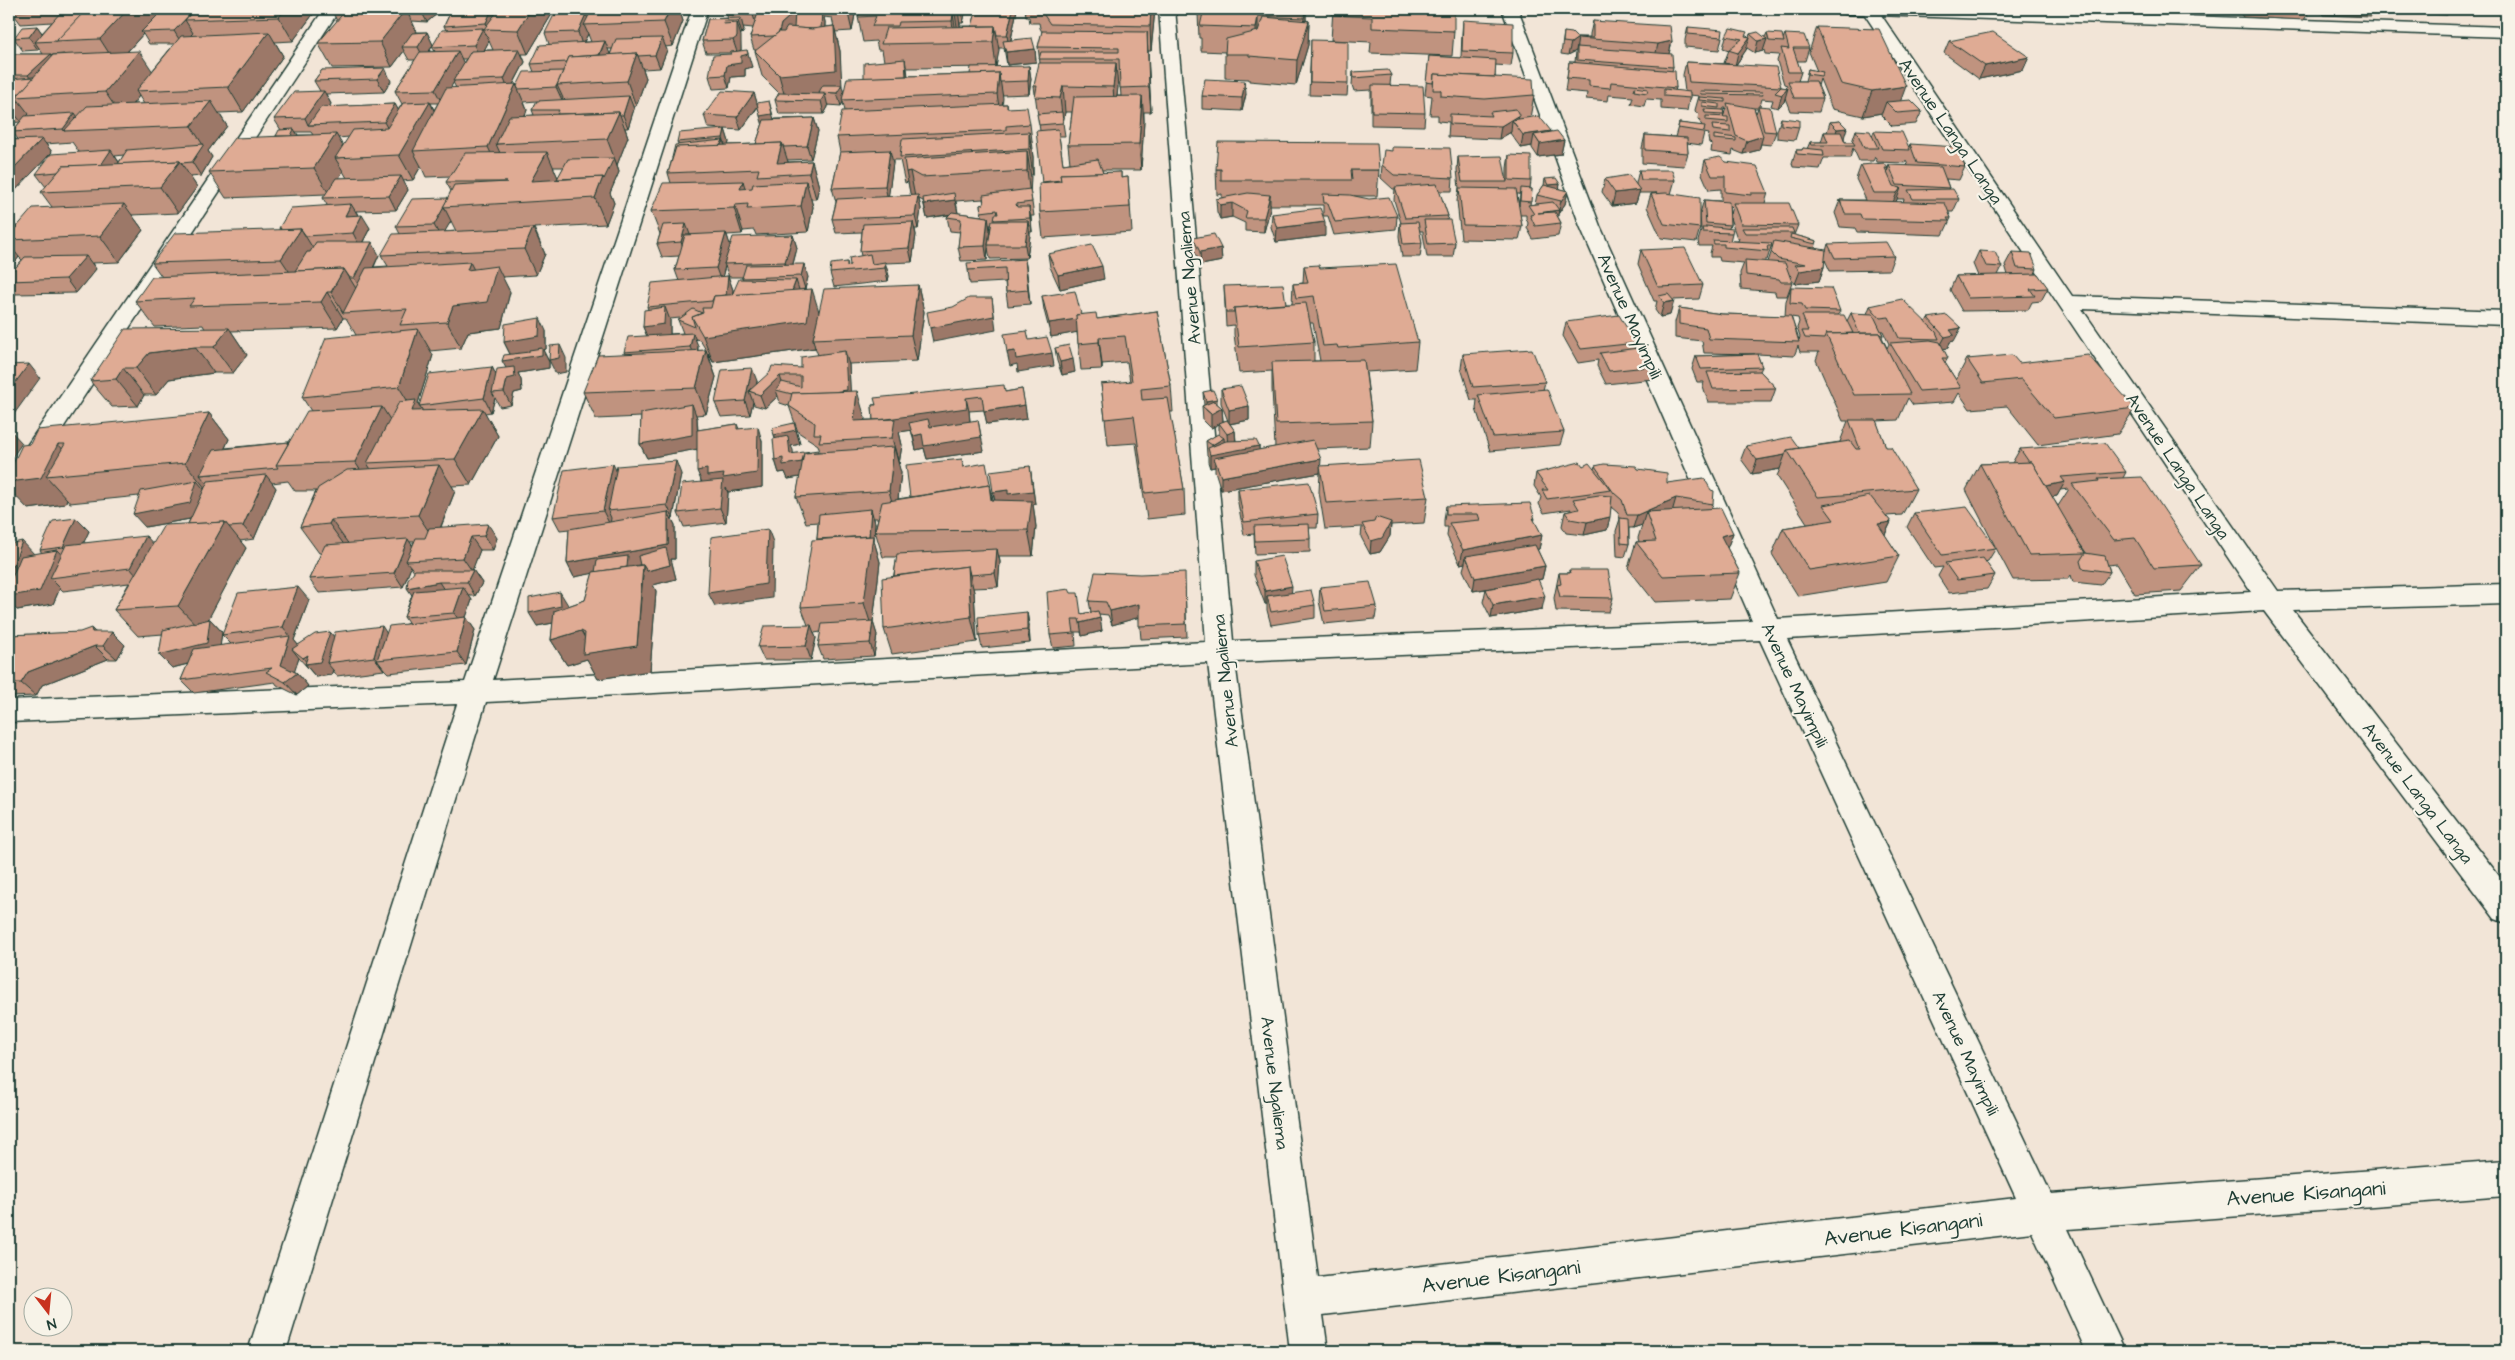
<svg xmlns="http://www.w3.org/2000/svg" width="2515" height="1360" viewBox="0 0 2515 1360" font-family="'Architects Daughter',sans-serif">
	<style>
		.lines { fill: none; stroke-linecap: round; stroke-linejoin: round }
		.minor-casing { stroke: #1f3d34; stroke-width: 3 }
		.tertiary-casing { stroke: #1f3d34; stroke-width: 3 }
		.minor { fill: #f7f3e8; fill-rule: evenodd }
		.tertiary { fill: #f7f3e8; fill-rule: evenodd }
		.wall { fill: #c0937f; stroke: #1f3d34; fill-rule: evenodd }
		.shaded-wall { fill: #9c7868; stroke: #1f3d34 }
		.building { fill: #dfab94; stroke: #1f3d34 }
		.labels { text-anchor: middle; stroke-width: 4.5; stroke-linejoin: round; paint-order: stroke }
		.street-label { font-size: 18px; fill: #1f3d34; stroke: #f7f3e8 }
		.near-street-label { font-size: 21px; fill: #1f3d34; stroke: #f7f3e8 }
	</style>
	<rect width="100%" height="100%" fill="#f2e5d7"/>
	<filter id="ink" filterUnits="userSpaceOnUse"><feTurbulence type="fractalNoise" baseFrequency=".02" numOctaves="2"/><feDisplacementMap in="SourceGraphic" scale="10" xChannelSelector="R" yChannelSelector="G"/><feConvolveMatrix kernelMatrix="1 2 1 2 8 2 1 2 1" color-interpolation-filters="sRGB"/></filter>
	<g filter="url(#ink)">
		<g class="lines">
			<defs>
				<g id="minor">
					<path d="M324,9H340L18,496L9,498V472Z"/>
					<path d="M692,9H708L493,680L1206,642L1159,9H1175L1233,641L1752,621L1580,226L1502,9H1518L1600,226L1778,619L2251,592L1861,9H1877L2072,296L2506,311V325L2082,309L2278,591L2506,584V604L2293,610L2506,885V923L2495,919L2264,611L1787,639L2051,1194L2506,1160V1196L2068,1229L2125,1351H2086L2032,1232L1323,1315L1328,1351H1290L1208,663L486,702L286,1351H248L457,704L9,722V700L465,682ZM1760,640L2016,1198L1318,1278L1235,662Z"/>
				</g>
				<path id="tertiary" d="M1839,9H1984L2506,27V37L1847,14L1841,13Z"/>
			</defs>
			<use href="#minor" class="minor-casing"/>
			<use href="#tertiary" class="tertiary-casing"/>
			<use href="#minor" class="minor"/>
			<use href="#tertiary" class="tertiary"/>
		</g>
		<g class="wall">
			<path d="M15,9H317L293,41L275,42L283,56L243,112L219,113L227,126L208,151L212,157L201,176L190,177L197,187L178,213L132,215L143,230L119,262L92,263L96,269L76,293L15,294L9,287V275L22,260L19,257L9,270V227L17,226L52,207L41,192L46,187L36,174L79,152L72,142L46,144L52,152L9,197V140L18,139L12,132L20,122L9,123V50L10,52L9,54H43L39,48L38,50L23,51L14,38L37,26L42,33L52,22L21,24L12,12ZM143,34L149,44H174L152,71L128,51ZM64,54L65,55L53,56L52,55ZM139,96L144,104H133ZM124,155L119,162L115,156Z"/>
			<path d="M372,9H443L427,22L412,21L417,32H427L433,45L429,52L435,51L432,47L446,30L444,26L452,9H498V10L555,9L528,54H522L525,62L513,85L516,84L517,86L534,72L531,64L549,44L545,33L569,15L566,9H679L683,21L673,46L665,47L667,50L660,68L643,69L646,78L636,106L633,107L634,109L628,128H625L628,137L617,165L619,172L610,193L614,203L606,224L534,228L545,254L536,275L502,277L510,292L501,328L468,332L461,348L430,351L433,355L418,403L419,406L492,367L496,375L506,368L510,354L504,342L546,331V349L543,350L549,362V368L518,373L521,380L522,391L514,393L511,405L500,407L495,398L491,412L485,413L498,436L471,485L452,486L455,491L441,527L497,538L493,550H480L472,570H473L482,583L475,596H469L472,600L466,617L475,630L466,665L388,673L384,669V670L337,676L333,670L331,675L316,677L299,658L294,671L297,673L308,686L297,695L277,685L275,682L194,693L181,680L188,664L172,668L159,655L163,634L138,636L114,610L129,583L63,591L60,588L53,604L17,610L34,554L42,553L40,550L89,531L83,543H153L188,524L190,519L145,527L139,496L70,503L67,499L65,504L28,509L30,444L209,413L229,439L225,448L289,442L311,411L302,397L356,335L346,318H343L337,328L231,331L247,355L233,373H214L169,379L156,395H144L138,406L112,407L90,381L205,329L203,325L155,327L135,301L162,277L152,263L280,230L279,228L327,205L323,198L326,194L226,198L209,172L276,136L281,130L274,119L320,91L314,81L322,70L391,81L384,92L326,94L331,104L329,107L395,104L398,110L402,104L395,91L415,60H409L404,51L392,67L332,68L318,43L337,21L333,13ZM588,34L591,42H584ZM489,41L493,50H484ZM608,49H612L610,55H609ZM461,59H466L463,63ZM453,82L456,88H450ZM537,101L532,110L534,115L525,116L527,110L524,102ZM431,103H438L434,110ZM296,132H311L313,135H298ZM349,137L343,146L338,138ZM421,166L426,177L451,176L446,182L451,191L448,198L396,226L400,234L381,255L388,266L374,267L379,255L363,242L370,228L358,215L356,211L396,210L408,190L403,181L413,180ZM553,167H564L558,178ZM343,171L347,178H339ZM451,221L456,231L444,232ZM288,481L295,491H316L300,527L319,553H321L309,579L319,593L403,587L411,567L414,572L412,595L404,617L408,623L386,633L334,637L330,632L298,645L294,640L309,600L222,635L231,644L220,646L222,632L210,619H208L246,548L240,541L254,539L276,488L272,483ZM410,542H414L412,546Z"/>
			<path d="M767,9H856L852,31L835,32L832,18L824,17L825,22V27L834,26L840,51L841,85L844,94L884,61L882,50H878L876,41L863,42L858,17L860,9H966L963,23H960V26H972L977,9H1017L1011,40L1035,49L1036,62L1007,65L1004,48H999L996,67L907,68L908,76L970,74L1029,66L1031,79L1029,94L1002,95V104H1007L1008,108L1030,124L1033,149H1032L1033,157V175H1030V189L1034,216H1031L1032,232H1030V235L1027,258L990,259L988,248L987,260L961,261L958,247L960,232L950,231L947,217L949,215L927,218L923,201L919,199L921,209L918,229H915L916,235L912,262L885,263L889,276L888,281L834,287L830,273L847,262L848,266L850,265L861,256L860,251L862,232L836,233L832,219L836,202L832,188L840,152L837,137L845,111L843,102L841,106L828,105V107L824,114H779L775,100L779,93L762,76L755,51L756,50H754L750,37L753,28L743,27L744,31L742,34H740L741,50L740,51L752,67L745,69V76L731,77L729,88L713,89L709,76L731,54V53H706L702,41L708,19L728,18L726,14L767,12ZM893,160H900L905,183L908,182L911,196L888,197L893,163ZM983,199L984,204L980,205L982,216L958,213L956,201ZM989,225H991L989,236L990,230Z"/>
			<path d="M1025,9H1155L1151,51H1148L1151,112H1144V121L1141,170H1102L1103,173L1121,172V178L1128,177L1132,232L1043,238L1040,212L1042,183L1040,131L1034,86L1040,63L1038,47L1042,32L1040,28L1039,23H1030L1029,17H1026ZM1118,84H1120L1121,96H1117ZM1065,112H1072L1068,145L1070,163L1063,164L1059,136H1065L1063,123Z"/>
			<path d="M1200,9H1306V20L1309,21L1308,45L1296,85L1249,81V79L1225,78V52L1201,51V38H1199L1198,13Z"/>
			<path d="M1333,9L1454,31L1452,56L1370,53L1371,42L1331,40Z"/>
			<path d="M1993,9H2030L2029,11L1994,10Z"/>
			<path d="M2049,9H2102L2100,13L2050,10Z"/>
			<path d="M2237,9H2311L2304,20L2243,17Z"/>
			<path d="M2319,9H2376L2371,17L2323,15Z"/>
			<path d="M2401,9H2451L2447,15L2405,13Z"/>
			<path d="M1463,20L1513,53L1511,66L1495,65V77L1534,95L1530,118L1564,140L1561,154L1538,157L1532,148V146L1521,148L1510,133L1511,132L1499,139L1448,137L1449,122L1438,121V115H1430L1432,96L1425,95L1429,56L1461,58L1462,33Z"/>
			<path d="M1593,21L1672,41L1669,53L1673,67L1672,71L1676,88L1675,91L1685,92L1683,75L1686,62L1729,64L1724,63L1729,50L1723,48L1726,36H1746L1749,37L1750,34L1765,37L1767,33L1783,39L1785,34L1809,48L1805,61H1797L1801,72L1798,81H1805L1808,69L1817,71L1809,52L1817,27L1901,101L1922,111L1916,124L1892,126L1881,115L1882,113L1863,116L1832,109L1820,79L1818,86L1823,98L1819,112L1790,111L1785,98L1784,102L1778,108L1771,106L1773,100L1762,99L1760,106L1776,132L1771,145L1761,144L1759,150L1743,154L1733,150L1732,155L1711,152L1712,144L1709,143L1708,138L1709,134L1704,133L1701,145L1687,143L1688,153L1684,166L1642,163V148L1645,135L1675,137L1679,123L1702,126L1700,122L1701,120L1698,119L1699,113H1696L1695,110L1699,96L1690,95L1687,111L1661,109V100L1646,99L1644,106L1631,104L1633,97L1609,95L1608,101L1586,99L1587,93L1565,91L1569,62H1575L1576,51L1568,55L1561,54L1564,32L1576,37H1590V34ZM1747,48L1755,53L1763,51L1764,50L1765,54L1779,55L1777,61L1784,84L1787,85L1786,88L1781,87L1736,65L1746,50ZM1724,108H1726L1723,117L1724,114L1723,110ZM1754,108H1758L1756,113Z"/>
			<path d="M1688,27L1722,37L1719,50L1685,47V40Z"/>
			<path d="M1311,40L1348,83L1347,96L1309,95Z"/>
			<path d="M1949,41L2029,57L2023,70L1979,79L1944,53Z"/>
			<path d="M1353,72L1391,75L1390,85L1425,113L1424,126L1371,125V90L1354,91L1352,85Z"/>
			<path d="M754,93L757,103L775,119L814,118L818,131L811,159L787,160L788,162L812,161L819,187L816,199H811L813,207L808,232L756,235L754,230L743,231L742,234L727,235L730,246L793,235L797,248L793,264L808,277L805,289L799,290L819,312L918,285L924,312L917,361L849,364L850,391L865,418L864,420H873L872,405L1005,392L1022,389L1027,419L987,424L984,410L969,411L970,421L984,451L927,459L924,448L916,450L911,430L899,432L902,445L899,464H898L901,473L898,499L910,497L962,459L964,466L994,500H995L993,492L1030,466L1035,504H1033L1036,527L1033,556H999L1000,562L998,587L973,588L974,592L977,642L892,654L884,629L897,557H883L875,531L878,518H874L875,523L874,541L880,562L873,622L877,635L874,656L823,659L818,646L821,632L814,633L816,638L811,660H764L758,647L808,625L801,607L817,539L818,522L806,523L796,497L800,477L788,479L785,472L779,473L775,460V439L794,423L800,444L791,446L793,454L820,452L818,445L798,432L789,406L780,403L778,396L765,408L754,405L753,402L750,415L721,417L715,403L757,381V384L801,368L818,355L815,347V348L713,362L708,353L716,377L706,414L696,415L697,418L698,430L737,424L739,429L762,441V487L728,492L726,488L728,493L726,522L684,527L678,513L701,482L697,449L647,458L640,444L641,417L596,419L583,392L625,354L624,352L647,336L643,327L648,309L647,307L679,281L675,270L679,256L662,257L657,244L660,234L651,211L671,183L668,173L672,159V158L678,144L677,142L723,129L708,128L704,115ZM758,107L763,123L756,144L728,145L729,142L725,129L741,130ZM725,266L729,277H742V279L733,295V290L728,276L722,277ZM680,318L678,320L683,333L670,334V319ZM695,339L700,340L706,350L698,351V346Z"/>
			<path d="M1246,94L1242,111L1202,109V96Z"/>
			<path d="M1781,118L1799,127L1795,140L1777,138V131Z"/>
			<path d="M1840,121L1845,142H1852L1856,130L1872,137L1874,131L1909,147L1910,144L1965,167L1959,180L1946,179L1949,188L1948,189L1959,199L1953,212H1948L1951,218L1943,235L1857,232L1855,228L1840,227L1835,213L1840,200H1866L1856,179L1861,165L1888,168L1887,172L1889,165L1908,166L1906,160L1905,163L1877,162L1875,157L1873,161H1859L1853,148L1850,158H1824L1820,169L1793,167L1792,163L1796,150H1802L1803,148L1807,149L1810,142H1821L1824,132H1827L1830,122ZM1897,199H1904L1903,202H1896Z"/>
			<path d="M1509,155L1531,181L1530,189H1532L1530,205L1535,204L1537,195L1544,185L1545,179L1560,184L1559,189L1568,191L1565,204L1558,214V217L1561,223L1558,236L1533,239L1527,228L1528,223L1526,218V215H1520L1522,226L1519,240L1461,239L1457,201L1459,188L1457,170L1458,157L1507,181V168ZM1517,194H1520L1519,206Z"/>
			<path d="M1705,160L1726,162L1768,193L1765,203L1798,225L1794,235L1817,241L1815,248L1826,251L1828,244L1894,256L1889,270L1830,271L1825,260L1824,267L1819,281L1795,284L1791,279L1792,276L1789,275L1792,282L1787,296H1776L1775,292L1741,289L1740,273L1744,263L1720,261L1719,257H1710V253L1712,246H1699L1698,241L1701,231L1700,213L1704,200L1721,201V189L1709,190L1702,174ZM1729,206L1732,207L1730,214ZM1730,218L1737,238H1739L1738,241H1730L1732,233L1729,228L1730,225ZM1771,247H1773L1768,262L1764,261L1765,260H1767Z"/>
			<path d="M1382,165L1453,178L1452,191H1439L1448,216L1447,220L1455,243L1453,257H1427L1423,234V231H1419L1422,243L1420,257H1402L1399,236L1400,223H1401L1394,200L1395,189H1393L1381,178Z"/>
			<path d="M1216,169L1379,170L1377,196H1354L1397,216L1396,229L1334,235L1328,216H1323V205H1270V209L1264,232L1245,231V223L1232,217L1220,219L1217,212L1216,199L1222,198V194L1217,195Z"/>
			<path d="M1639,170L1675,180L1671,194L1700,228L1696,242L1661,238L1647,207L1651,194L1657,193H1639L1636,203L1612,206L1602,192L1605,179L1636,185V183Z"/>
			<path d="M1272,214L1325,236L1276,242L1271,227Z"/>
			<path d="M1193,238L1221,248L1222,261L1201,265L1194,251Z"/>
			<path d="M1641,250L1703,285L1699,299L1673,300L1670,315L1660,317L1655,310L1657,301H1654L1638,264Z"/>
			<path d="M1979,251L2002,267L1998,275H2008L2005,265L2012,252L2037,269L2035,274L2048,288L2041,301L2032,302L2028,310L1962,311L1950,290L1956,276H1978L1973,264Z"/>
			<path d="M1048,254L1104,279L1060,289L1050,267Z"/>
			<path d="M1025,259L1030,304L1008,306L1006,292L1005,282L970,284L968,270Z"/>
			<path d="M1304,266L1320,268L1418,342L1415,369L1366,372L1372,421L1370,447L1316,449L1320,466L1428,497L1424,523L1391,525L1390,536L1380,552L1370,554L1361,537L1362,527L1325,529L1319,492L1320,473L1221,490L1215,471V467L1210,468L1208,462V456L1207,455L1206,441L1219,434V424L1211,428L1203,420L1202,406H1204L1203,392L1222,408L1223,421H1228L1221,403V389L1249,406V420L1230,424L1235,431L1236,441L1259,446V450L1275,447L1272,389V371L1239,373L1234,334V325L1226,326L1224,286L1286,304H1292L1293,284L1303,283ZM1310,323H1313L1320,361H1314V342Z"/>
			<path d="M1791,287L1840,311L1838,315L1847,321L1851,313L1867,314L1870,306L1926,322L1928,318L1954,341L1950,342L1948,348L1943,349L1948,358L1945,363L1956,380L1967,359L2019,363L2135,408L2118,434L2038,445L2007,406L1970,409L1959,393L1954,402L1913,405L1908,398L1898,420L1876,421L1886,447L1916,489L1902,515L1886,516L1891,522L1885,535L1899,556L1886,582L1798,596L1772,554L1783,528L1815,523V522L1807,523L1777,476L1780,469L1752,474L1741,459L1746,446L1799,448L1840,442L1848,421H1843L1816,360L1819,352H1800L1798,346L1794,356L1757,354L1762,367L1760,371L1776,388L1771,402H1708L1703,386L1704,382H1697L1692,369L1696,356L1755,354L1704,353L1702,341L1675,338V322L1679,308L1722,314L1785,316L1786,301ZM1791,317L1798,318L1799,322L1797,328L1800,337L1799,340ZM1881,331H1883L1889,344L1887,348L1882,337L1883,335Z"/>
			<path d="M1042,296L1081,314L1097,319L1157,311L1171,386L1173,412H1170L1184,489L1185,515L1147,519L1136,443L1108,445L1101,384L1130,382L1127,362L1102,364V369L1081,370L1077,332L1051,337L1044,310Z"/>
			<path d="M1566,322L1636,343L1634,349L1656,366L1653,379L1606,384L1597,366L1598,360L1578,363L1563,336Z"/>
			<path d="M1055,348L1075,372L1062,375L1057,361Z"/>
			<path d="M1463,354L1545,382L1543,390L1564,432L1560,445L1490,451L1476,409L1477,400H1471L1461,368Z"/>
			<path d="M2020,449L2126,472L2123,478L2201,565L2181,591L2135,594L2117,564L2108,565L2110,572L2101,585L2073,582L2071,575L2068,579L2013,580L1996,548L1988,561L1985,562L1995,575L1987,589L1949,593L1938,576L1943,567L1934,568L1907,527L1914,513L1995,546L1966,490L1980,464L2012,463ZM2069,489L2058,506L2052,497L2057,496L2060,490ZM2078,541L2087,554L2085,553Z"/>
			<path d="M1583,466L1594,469L1595,466L1638,469L1713,504L1711,509L1733,533L1727,548L1740,573L1730,599L1655,602L1628,568L1636,542H1639L1638,538L1642,525L1633,528H1629V544L1625,557L1617,556L1616,531L1620,519L1618,513L1611,507L1607,530L1584,535L1566,533L1562,526L1565,512L1570,511L1571,509L1544,513L1539,504L1541,497L1534,486L1536,473Z"/>
			<path d="M616,470L681,474L673,518L672,519L675,525V559H671L676,579L653,585L656,591L650,671L598,679L587,659L567,665L551,640L553,623L537,626L568,605V606L585,600L593,573L574,577L567,563L569,529L560,530L553,517Z"/>
			<path d="M1238,489L1318,514L1317,528H1309L1310,539V552L1255,554L1254,534L1244,535L1238,503Z"/>
			<path d="M1446,506L1535,519L1534,521L1542,535L1539,549H1537L1545,566L1542,579L1538,580L1542,609L1491,618L1483,602L1486,589L1473,591L1463,570L1465,563L1460,564L1447,536L1448,527H1444V520Z"/>
			<path d="M1254,561L1292,593L1315,605V618L1271,625L1267,610V604H1265L1254,575Z"/>
			<path d="M1569,570L1613,598L1609,612L1556,611L1554,598L1559,573H1569Z"/>
			<path d="M1185,585L1187,637L1141,639L1139,617L1112,625L1108,615L1099,614L1102,631L1082,636L1081,632H1075L1076,646L1053,648L1050,635L1071,593L1081,614L1091,612L1089,601Z"/>
			<path d="M1320,587L1377,606L1375,619L1324,624L1319,601Z"/>
			<path d="M1027,612L1029,625L1030,643L982,648L979,635Z"/>
			<path d="M95,632L125,645L117,659H108L42,685L36,696L9,697V635Z"/>
		</g>
		<g class="shaded-wall">
			<path d="M73,9H89L80,20Z"/>
			<path d="M128,9H165L141,32L143,34L116,64L100,39Z"/>
			<path d="M286,9H317L293,41L279,17Z"/>
			<path d="M406,9L417,33L402,47L404,51L392,67L380,42Z"/>
			<path d="M420,9H443L427,22Z"/>
			<path d="M492,9H498L500,15L489,30L486,23Z"/>
			<path d="M531,9H555L528,54L518,30Z"/>
			<path d="M670,9H679L683,21L673,46L664,22Z"/>
			<path d="M758,9H765L766,14L757,28L753,15Z"/>
			<path d="M798,9H801L804,19L785,37L778,36L781,24Z"/>
			<path d="M822,9L825,22L824,44L797,47Z"/>
			<path d="M847,9H856L852,31Z"/>
			<path d="M956,9H958L960,26L959,38L955,14Z"/>
			<path d="M961,9H966L963,23Z"/>
			<path d="M1013,9H1017V10L1009,48L1007,35Z"/>
			<path d="M1151,9H1155L1151,51L1150,26Z"/>
			<path d="M1305,9H1306V21H1309L1308,45L1296,85L1297,60L1303,39L1304,18Z"/>
			<path d="M586,14L590,24L584,25L588,34L582,45L578,32Z"/>
			<path d="M953,14L957,38L955,42L952,21Z"/>
			<path d="M1258,16V40L1256,53V28Z"/>
			<path d="M741,18L744,31L742,34L738,21Z"/>
			<path d="M185,20L193,33L182,44L174,31Z"/>
			<path d="M737,23L741,36V50L737,52L733,40Z"/>
			<path d="M37,26L46,39L35,42L39,48L38,50L29,37Z"/>
			<path d="M834,26L840,51L842,86L845,98L842,100L843,102L841,106L837,93L819,92L820,97L786,101L779,75Z"/>
			<path d="M995,26L999,50L996,67L993,42Z"/>
			<path d="M483,28L489,41L480,58L474,45Z"/>
			<path d="M269,32L283,56L243,112L228,87Z"/>
			<path d="M427,32L433,45L424,59L418,47Z"/>
			<path d="M1147,32L1148,57L1151,112L1149,87Z"/>
			<path d="M1750,37L1746,50L1735,66L1738,53Z"/>
			<path d="M662,38L667,50L660,68L655,55Z"/>
			<path d="M1578,38L1576,51L1568,55L1571,43Z"/>
			<path d="M1767,39L1763,51L1755,53L1758,41Z"/>
			<path d="M605,41L610,54L602,73L598,60Z"/>
			<path d="M1672,41L1669,54L1655,57L1658,44Z"/>
			<path d="M519,49L525,62L509,92L504,79Z"/>
			<path d="M1035,49L1036,62L1007,65L1006,52Z"/>
			<path d="M747,50L752,67L745,69V76L731,77L729,88L725,75L727,65L741,56Z"/>
			<path d="M139,51L155,75L136,91L139,96L122,117L105,92Z"/>
			<path d="M458,51L464,64L442,103L435,90Z"/>
			<path d="M637,53L646,78L636,106L627,81Z"/>
			<path d="M51,54L60,67L35,85L28,75Z"/>
			<path d="M2029,57L2023,70L1979,79L1985,66Z"/>
			<path d="M905,59L907,72L909,97L906,84Z"/>
			<path d="M1116,63L1118,88L1115,112L1113,87Z"/>
			<path d="M1029,66L1031,79L1029,94L1028,81Z"/>
			<path d="M385,68L391,81L384,92L377,79Z"/>
			<path d="M999,73L1003,98L1001,120L997,94Z"/>
			<path d="M1245,81L1246,94L1242,111V98Z"/>
			<path d="M516,84L527,110L513,143L496,144L504,162L500,173L488,147Z"/>
			<path d="M557,85L563,98L562,100L556,87Z"/>
			<path d="M1063,86L1065,112L1063,123L1060,98Z"/>
			<path d="M1906,86L1897,111L1886,102L1882,113L1863,116L1872,91Z"/>
			<path d="M1788,88L1784,102L1778,108L1782,95Z"/>
			<path d="M324,91L331,104L316,125H308L305,118Z"/>
			<path d="M754,93L758,106L741,130L737,117Z"/>
			<path d="M825,94L828,107L824,114L821,101Z"/>
			<path d="M629,96L634,109L628,128L623,115Z"/>
			<path d="M1142,96L1144,121L1141,170L1139,144Z"/>
			<path d="M19,101L29,114L21,122L11,109Z"/>
			<path d="M211,101L227,126L208,151L212,157L201,176L192,162L203,145L191,126Z"/>
			<path d="M769,101L776,127L764,129L760,116Z"/>
			<path d="M430,102L442,127L413,151L421,166L413,180L399,155Z"/>
			<path d="M395,104L402,117L391,135L384,122Z"/>
			<path d="M619,112L628,137L617,165L607,139Z"/>
			<path d="M75,113L84,126L64,131L63,129Z"/>
			<path d="M1519,115L1517,127L1512,120L1511,132L1499,139L1501,126Z"/>
			<path d="M814,118L818,131L811,159L807,146Z"/>
			<path d="M1847,128L1843,141L1833,143L1837,129Z"/>
			<path d="M294,129L302,142L289,138Z"/>
			<path d="M725,129L729,142L727,151L723,138Z"/>
			<path d="M1551,131L1549,143L1564,140L1561,154L1538,157L1540,144L1534,135L1532,146L1521,148L1523,135Z"/>
			<path d="M1029,132L1033,157V175L1029,149Z"/>
			<path d="M336,134L349,157L335,158L343,171L329,194L314,168Z"/>
			<path d="M1763,136L1759,150L1743,154L1747,141Z"/>
			<path d="M42,139L52,152L9,197V173Z"/>
			<path d="M723,140L727,153L716,155Z"/>
			<path d="M782,143L790,168L777,163Z"/>
			<path d="M111,150L120,164L97,169Z"/>
			<path d="M890,150L893,163L888,200L885,186Z"/>
			<path d="M1027,151L1031,177L1030,196L1027,171Z"/>
			<path d="M547,152L558,178L546,201L531,181Z"/>
			<path d="M614,158L619,172L610,193L614,203L606,224L595,198L603,177Z"/>
			<path d="M180,161L197,187L178,213L160,187Z"/>
			<path d="M812,161L819,187L816,199L809,173Z"/>
			<path d="M910,171L915,197L911,198L906,172Z"/>
			<path d="M401,176L408,190L396,210L389,196Z"/>
			<path d="M743,181L751,207L748,204L740,189Z"/>
			<path d="M806,181L813,207L808,232L801,206Z"/>
			<path d="M1560,184L1558,197L1548,185Z"/>
			<path d="M1901,188L1896,202L1891,207L1897,193Z"/>
			<path d="M1640,190L1636,203L1612,206L1615,193Z"/>
			<path d="M1568,191L1565,204L1558,214L1561,201Z"/>
			<path d="M918,195L921,209L918,229L915,216Z"/>
			<path d="M1270,195V209L1264,232V218Z"/>
			<path d="M955,200L958,213L927,218L924,204Z"/>
			<path d="M1232,203V217L1220,219V205Z"/>
			<path d="M124,204L143,230L119,262L100,236Z"/>
			<path d="M351,204L359,217L345,216Z"/>
			<path d="M735,205L743,231L742,234L734,208Z"/>
			<path d="M444,207L451,221L441,238L434,225Z"/>
			<path d="M1029,207L1031,220L1032,232L1030,218Z"/>
			<path d="M1559,210L1556,224L1538,213Z"/>
			<path d="M362,215L370,228L360,247L353,233Z"/>
			<path d="M988,217L990,230L988,245V248L987,260L985,246Z"/>
			<path d="M1028,221L1030,235L1027,258L1025,245Z"/>
			<path d="M913,222L916,235L912,262L909,248Z"/>
			<path d="M1325,222V236L1276,242L1277,228Z"/>
			<path d="M686,224L691,237L686,256L681,242Z"/>
			<path d="M533,228L545,254L536,275L524,249Z"/>
			<path d="M301,229L317,255L293,277L281,259Z"/>
			<path d="M726,233L731,247L724,264L725,266L721,282L716,268Z"/>
			<path d="M793,235L797,248L790,275L785,262Z"/>
			<path d="M372,242L379,255L362,291L354,278Z"/>
			<path d="M9,244L19,257L9,270Z"/>
			<path d="M1221,248L1222,261L1201,265L1200,252Z"/>
			<path d="M86,256L96,269L76,293L66,279Z"/>
			<path d="M1025,259L1027,273L1030,304L1028,290Z"/>
			<path d="M470,262L483,288L467,270Z"/>
			<path d="M885,262L889,276L888,281L885,268Z"/>
			<path d="M804,264L808,277L805,289L801,276Z"/>
			<path d="M497,266L510,292L501,328L468,332L461,348L447,322L453,306Z"/>
			<path d="M1102,266L1104,279L1060,289L1058,275Z"/>
			<path d="M1824,267L1819,281L1795,284L1800,271Z"/>
			<path d="M344,269L360,295L343,313L331,292Z"/>
			<path d="M728,276L733,290L730,313L725,300Z"/>
			<path d="M796,280L800,293L790,297Z"/>
			<path d="M918,285L924,312L917,361L911,335Z"/>
			<path d="M812,289L820,315L813,339L815,348L713,362L703,336Z"/>
			<path d="M327,292L343,318L337,328L321,302Z"/>
			<path d="M992,298L996,330L933,342L930,328Z"/>
			<path d="M1674,301L1670,315L1660,317L1664,303Z"/>
			<path d="M665,307L670,320V337L649,341L643,327Z"/>
			<path d="M540,318L546,331V349L543,350L549,362V368L518,373L521,380L522,391L514,393L511,405L504,392L507,379L510,375L502,361L511,356L504,342Z"/>
			<path d="M1082,318L1084,331L1051,337L1049,323Z"/>
			<path d="M229,328L247,355L233,373L214,347Z"/>
			<path d="M1961,328L1954,341L1950,342L1948,348L1938,350L1945,337L1950,330Z"/>
			<path d="M418,329L433,355L418,403L432,426L412,411L413,410L399,387Z"/>
			<path d="M693,333L698,346L696,361L690,347Z"/>
			<path d="M1099,339L1102,364V369L1099,342Z"/>
			<path d="M560,345L566,358V372L556,374L549,360Z"/>
			<path d="M195,347L214,373L169,379L156,395L136,368L149,353Z"/>
			<path d="M706,350L716,377L706,414L696,388Z"/>
			<path d="M845,351L849,365L851,403L805,410Z"/>
			<path d="M1015,351L1052,353L1054,366L1018,372L1017,364L1010,366L1007,352Z"/>
			<path d="M1073,359L1075,372L1062,375L1060,362Z"/>
			<path d="M29,364L40,378L9,421V391Z"/>
			<path d="M492,367L499,381L492,393L495,398L491,412L484,398Z"/>
			<path d="M123,368L144,395L138,406L116,379Z"/>
			<path d="M752,368L757,381L755,393L749,391L753,402L750,415L745,401Z"/>
			<path d="M780,376L784,389L776,390L778,396L765,408L760,395Z"/>
			<path d="M857,391L865,418L862,439L854,421Z"/>
			<path d="M966,398L969,411L970,422L899,432L902,445L899,464L892,438L873,421Z"/>
			<path d="M1217,399V411L1222,408L1223,422L1211,428V414L1206,410V401Z"/>
			<path d="M692,404L697,418L698,449L647,458L640,444Z"/>
			<path d="M1025,405L1027,419L987,424L984,411Z"/>
			<path d="M1249,406V420L1229,424V410Z"/>
			<path d="M382,407L399,434L367,463L377,479L372,488L355,462Z"/>
			<path d="M483,409L498,436L471,485L455,459Z"/>
			<path d="M209,413L229,439L213,474L200,475L208,485L206,489L185,463Z"/>
			<path d="M978,420L984,451L927,459L924,448L916,450L913,436Z"/>
			<path d="M794,423L800,444L791,446L793,450L794,463L819,459L823,473L788,479L785,472L779,473L775,460L779,449L774,435Z"/>
			<path d="M758,427L762,441V487L728,492L726,488L728,493L726,522L720,508L703,485L697,471Z"/>
			<path d="M9,429L22,443L9,462Z"/>
			<path d="M1235,431L1236,445L1228,448L1227,434Z"/>
			<path d="M1224,438L1225,451L1259,446V460L1215,458V467L1210,468V455L1213,454L1212,445Z"/>
			<path d="M58,444L81,470L46,476L67,499L65,504L28,509L9,489V482Z"/>
			<path d="M894,447L901,473L896,517L889,491Z"/>
			<path d="M1785,455L1780,469L1752,474L1757,460Z"/>
			<path d="M1321,459L1320,473L1221,490V477Z"/>
			<path d="M676,461L681,474L673,518L667,505Z"/>
			<path d="M613,464L620,478L608,511L611,518L610,525L603,511Z"/>
			<path d="M439,465L455,491L435,541L418,515Z"/>
			<path d="M1030,466L1035,504H1033L1036,527L1033,556L1028,530L996,506L993,492L1008,490Z"/>
			<path d="M266,475L276,488L254,539L243,526Z"/>
			<path d="M197,481L208,494L201,517L145,527L133,514Z"/>
			<path d="M2065,482L2057,496L2037,500L2045,486Z"/>
			<path d="M989,485L992,494L995,508L997,527Z"/>
			<path d="M1676,498L1672,512H1646L1642,525L1633,528L1637,515Z"/>
			<path d="M871,509L875,523L874,541L880,562L873,622L877,635L874,656L870,643L872,628L864,603Z"/>
			<path d="M668,512L675,525V559H671L676,579L653,585L656,591L650,671L598,679L587,659L567,665L551,640L581,631L593,652L637,646L643,575L641,573L643,572V565L647,571L670,565L669,560L633,566L635,570L633,585L626,571L627,567L574,577L567,563L668,545Z"/>
			<path d="M1610,517L1607,530L1584,535L1587,522Z"/>
			<path d="M76,518L89,531L76,560L63,547Z"/>
			<path d="M331,520L350,546L348,550L329,524Z"/>
			<path d="M225,522L246,548L202,631L178,606Z"/>
			<path d="M1391,522L1390,536L1380,552L1370,554L1371,541Z"/>
			<path d="M1891,522L1878,548V524Z"/>
			<path d="M488,524L497,538L493,550L484,536Z"/>
			<path d="M768,529L773,542L772,598L715,606L708,593Z"/>
			<path d="M1733,533L1723,559L1721,536Z"/>
			<path d="M1542,535L1539,549L1468,562L1466,556L1465,563L1460,564L1463,550Z"/>
			<path d="M146,536L158,549L142,582L130,568Z"/>
			<path d="M471,537L480,550L472,571L463,558Z"/>
			<path d="M408,539L417,553L406,561L411,567L403,587L394,573Z"/>
			<path d="M22,541L35,555L57,550L70,564L50,578L60,588L53,604L17,610L9,602V577Z"/>
			<path d="M997,549L1000,562L998,587L995,573Z"/>
			<path d="M968,566L974,592L977,642L971,617Z"/>
			<path d="M1545,566L1542,579L1473,591L1475,578Z"/>
			<path d="M473,570L482,583L475,596L467,582Z"/>
			<path d="M439,582L448,596L416,601L407,588Z"/>
			<path d="M1292,586L1291,599L1267,596V604H1265V591Z"/>
			<path d="M298,587L309,600L294,640L301,649H292L299,658L293,676L297,673L308,686L297,695L285,682L281,665L290,636L283,627Z"/>
			<path d="M463,587L472,600L463,626L454,613Z"/>
			<path d="M560,592L568,605L569,620L537,626L529,613Z"/>
			<path d="M1545,596L1542,609L1491,618L1493,605Z"/>
			<path d="M1139,604L1140,617L1112,625L1110,611Z"/>
			<path d="M1027,612L1029,625L1030,643L1027,630Z"/>
			<path d="M466,617L475,630L466,665L457,652Z"/>
			<path d="M1100,618L1102,631L1082,636L1080,623Z"/>
			<path d="M210,619L222,632L219,656L172,668L159,655Z"/>
			<path d="M811,625L816,638L811,660L806,646Z"/>
			<path d="M382,626L391,640L377,660L384,669V670L374,657Z"/>
			<path d="M91,628L104,641L112,632L125,645L117,659L103,646L92,632Z"/>
			<path d="M330,632L341,645L327,663L333,670L331,675L316,677L305,664H308L303,658L308,655Z"/>
			<path d="M95,646L108,659L42,685L36,696L21,683L28,672Z"/>
		</g>
		<g class="building">
			<path d="M15,9H53L12,12Z"/>
			<path d="M86,9H128L100,39L55,41Z"/>
			<path d="M164,9H195L174,31L141,32Z"/>
			<path d="M195,9H286L279,17L185,20Z"/>
			<path d="M336,9H354L346,10L343,13H333Z"/>
			<path d="M406,9L380,42L318,43L346,10Z"/>
			<path d="M452,9H492L486,23L444,26Z"/>
			<path d="M499,9H531L518,30L484,29Z"/>
			<path d="M592,9H670L664,22L584,25Z"/>
			<path d="M730,9H758L753,15L726,14Z"/>
			<path d="M767,9H798L781,24L779,32L774,36L750,37L758,13L767,12Z"/>
			<path d="M822,9L821,28L812,29L794,28L795,12Z"/>
			<path d="M860,9H956L955,14H953L952,21L899,22L898,26H872L876,16L858,17Z"/>
			<path d="M977,9H1013L1007,35H997L995,26H972Z"/>
			<path d="M1040,9H1151L1150,26L1050,24Z"/>
			<path d="M1200,9H1305L1304,18L1258,16L1256,28L1200,26L1203,13H1198Z"/>
			<path d="M1333,9H1454V31L1372,28V17L1332,15Z"/>
			<path d="M84,12L56,41L35,42L60,13Z"/>
			<path d="M586,14L578,32L545,33L554,15Z"/>
			<path d="M1263,17L1309,21L1297,60L1249,56V54H1225L1226,39L1258,31Z"/>
			<path d="M741,18L738,21H724L723,24L737,23V37L733,40L702,41L708,19Z"/>
			<path d="M1463,20L1513,23V53L1462,51Z"/>
			<path d="M1593,21L1670,26L1672,41L1658,44L1578,38L1571,43L1563,42L1564,32L1572,33L1576,37L1593,38Z"/>
			<path d="M37,26L29,37L14,38L22,27Z"/>
			<path d="M834,26L836,70L779,75L755,51L779,32H784L787,27L812,29Z"/>
			<path d="M995,26L993,42L881,44L886,28Z"/>
			<path d="M1688,27L1723,30L1722,37L1688,34Z"/>
			<path d="M1817,27L1879,29L1906,86L1872,91L1841,84Z"/>
			<path d="M483,28L474,45L432,47L442,30Z"/>
			<path d="M1730,28L1747,32L1745,36L1750,37L1738,53L1728,50L1742,39L1726,36Z"/>
			<path d="M1042,31L1147,32L1149,87L1120,88L1119,59H1039L1041,52H1119V48L1038,47Z"/>
			<path d="M269,32L228,87L136,91L181,36Z"/>
			<path d="M427,32L418,47H402L412,33Z"/>
			<path d="M1758,32L1767,39L1758,41L1750,34Z"/>
			<path d="M1993,32L2029,57L1985,66L1949,41Z"/>
			<path d="M1767,33L1782,34L1784,42L1769,41Z"/>
			<path d="M1785,34L1804,35L1809,48H1793L1801,72H1788L1781,48L1789,49Z"/>
			<path d="M662,38L655,55L638,56L637,53L610,55L616,39Z"/>
			<path d="M1032,38L1035,49L1006,52L1003,41Z"/>
			<path d="M1311,40L1348,41V83L1310,82Z"/>
			<path d="M605,41L599,55L569,57L567,62L531,64L540,45Z"/>
			<path d="M1577,47L1672,54L1673,67L1577,60Z"/>
			<path d="M519,49L504,79L453,81L471,51Z"/>
			<path d="M747,50L748,54L741,56V63L727,65L725,75L709,76L713,55L731,54V52Z"/>
			<path d="M139,51L105,92L16,97L53,55Z"/>
			<path d="M458,51L435,90L395,91L420,52Z"/>
			<path d="M637,53L627,81L557,85L569,57Z"/>
			<path d="M9,54H51L28,75H9Z"/>
			<path d="M1429,56L1496,60L1495,77L1434,74L1433,83L1426,82Z"/>
			<path d="M905,59L906,76L864,78V63Z"/>
			<path d="M1569,62L1675,71L1676,88L1611,82L1610,88L1589,86V80L1567,78Z"/>
			<path d="M1686,62L1776,67L1781,87L1689,82Z"/>
			<path d="M1039,63H1116L1113,87L1063,86L1060,98L1035,97L1037,86H1034Z"/>
			<path d="M1029,66L1028,81L1000,82L999,73L970,74L971,67Z"/>
			<path d="M385,68L377,79L314,81L322,70Z"/>
			<path d="M1808,69L1823,72L1821,76L1807,74Z"/>
			<path d="M1388,70L1391,75L1354,78L1353,72Z"/>
			<path d="M563,71L556,87L518,89L517,86L524,72Z"/>
			<path d="M999,73L997,94L842,100L847,78Z"/>
			<path d="M1434,74L1533,79L1534,95L1485,99L1441,96V90H1433Z"/>
			<path d="M34,77L20,93L9,94V79Z"/>
			<path d="M1205,79L1245,81L1242,98L1202,96Z"/>
			<path d="M1788,81H1816L1823,98H1794Z"/>
			<path d="M516,84L488,147L413,151L446,88Z"/>
			<path d="M823,85H842L837,93L819,92Z"/>
			<path d="M1372,85L1423,86L1425,113L1372,112Z"/>
			<path d="M1635,87L1648,89L1647,93L1634,91Z"/>
			<path d="M1781,87L1788,88L1782,95L1775,93Z"/>
			<path d="M1664,89L1690,92V98L1664,96Z"/>
			<path d="M324,91L305,118L274,119L294,92Z"/>
			<path d="M722,91L754,93L737,117L704,115Z"/>
			<path d="M1700,91L1762,92L1763,95L1701,94Z"/>
			<path d="M779,93L825,94L821,101L775,100Z"/>
			<path d="M629,96L623,115H620L619,112L557,114L559,110H532L537,101Z"/>
			<path d="M1142,96L1139,144L1068,145L1074,97Z"/>
			<path d="M1699,97L1725,99V102L1699,100Z"/>
			<path d="M9,98H17L19,101L11,109H9Z"/>
			<path d="M1911,100L1922,111L1897,113L1886,102Z"/>
			<path d="M211,101L191,126L64,131L87,106Z"/>
			<path d="M769,101L772,114L760,116L757,103Z"/>
			<path d="M430,102L399,155L335,158L353,130L387,128L403,103Z"/>
			<path d="M1702,102L1719,104V108L1702,106Z"/>
			<path d="M1727,103L1754,108L1763,136L1747,141L1736,136Z"/>
			<path d="M395,104L384,122L308,125L321,107Z"/>
			<path d="M1007,104V108L1027,107L1030,124L1006,126V130L837,137L842,111Z"/>
			<path d="M1758,106L1770,107L1776,132L1764,131Z"/>
			<path d="M1516,109L1519,115L1501,126L1450,124V114L1492,116L1490,112Z"/>
			<path d="M1704,109L1723,110L1724,114L1705,113Z"/>
			<path d="M619,112L607,139L496,144L509,116Z"/>
			<path d="M1062,112L1063,123L1039,125L1037,114Z"/>
			<path d="M75,113L63,129L12,132L25,116Z"/>
			<path d="M1539,116L1551,131L1523,135L1512,120Z"/>
			<path d="M1706,116L1728,117V122L1706,120Z"/>
			<path d="M814,118L807,146L784,147L782,143L756,144L764,120Z"/>
			<path d="M1781,118L1799,120V127L1781,125Z"/>
			<path d="M1840,121L1847,128L1837,129L1830,122Z"/>
			<path d="M1679,123L1705,126L1704,132L1678,128Z"/>
			<path d="M1712,125L1730,126V132L1713,130Z"/>
			<path d="M294,129L291,136H276L279,130Z"/>
			<path d="M725,129L723,138L677,142L679,133Z"/>
			<path d="M1058,129L1063,164L1098,159L1103,173L1060,174L1061,180L1042,182L1036,131Z"/>
			<path d="M1856,130L1870,131L1878,148H1864Z"/>
			<path d="M1557,131L1564,140L1540,144L1534,135Z"/>
			<path d="M1874,131L1902,132L1910,150L1882,149Z"/>
			<path d="M1029,132V149L900,157L902,139Z"/>
			<path d="M1824,132H1841L1845,142H1853L1855,145H1811L1810,142H1828Z"/>
			<path d="M336,134L314,168L209,172L234,138Z"/>
			<path d="M1645,135L1687,138L1688,153L1645,150Z"/>
			<path d="M1714,135L1736,138V141L1714,139Z"/>
			<path d="M42,139L9,173V140Z"/>
			<path d="M723,140L720,146L676,147L673,158H672L675,145Z"/>
			<path d="M1218,142L1377,143L1379,170H1351L1352,180H1221V169H1216Z"/>
			<path d="M782,143L777,163L812,161L809,173L757,176L759,169L668,173L676,147Z"/>
			<path d="M204,144L192,162L182,163L180,161L118,164L127,150Z"/>
			<path d="M1910,144L1957,147L1965,167L1917,163Z"/>
			<path d="M1392,147L1450,148L1453,178L1394,175L1382,165L1384,150L1392,151Z"/>
			<path d="M1803,148L1823,150L1824,156L1797,154L1796,150H1802Z"/>
			<path d="M111,150L101,165L63,166L58,172L36,174L51,154Z"/>
			<path d="M890,150L885,186L832,188L840,152Z"/>
			<path d="M1027,151V171L921,177L910,171L906,172L904,159Z"/>
			<path d="M547,152L531,181L603,177L595,198L443,207L454,185L507,182H446L465,153Z"/>
			<path d="M1509,155L1531,156V181L1509,180Z"/>
			<path d="M1502,156L1507,182H1462L1458,157Z"/>
			<path d="M1720,157L1726,162L1757,166L1768,193H1751V195L1725,192V176H1712L1705,160Z"/>
			<path d="M614,158L604,179L603,177L557,179L568,159Z"/>
			<path d="M180,161L160,187L41,192L63,166Z"/>
			<path d="M1884,163L1888,168H1885L1893,186L1901,188L1897,193H1874L1861,165Z"/>
			<path d="M1889,165L1941,167L1949,188L1897,185Z"/>
			<path d="M1639,170H1672L1675,180H1641Z"/>
			<path d="M1121,172V178L1128,177L1130,207L1040,212L1039,183L1061,181L1060,174Z"/>
			<path d="M1629,175L1640,190L1615,193L1605,179Z"/>
			<path d="M401,176L389,196L323,198L336,178Z"/>
			<path d="M1556,178L1560,184L1548,185L1545,179Z"/>
			<path d="M743,181L740,189L752,188L753,184L806,181L801,206L747,209L748,204L735,205L734,208L651,211L663,183Z"/>
			<path d="M1437,184L1448,216L1405,218L1395,187Z"/>
			<path d="M1544,185L1568,191L1561,201L1537,195Z"/>
			<path d="M1459,188L1516,189L1522,226L1463,225Z"/>
			<path d="M1521,188L1532,189L1531,202L1520,201Z"/>
			<path d="M1030,189L1032,202L1016,204L1017,207H1029L1030,218L994,220L995,214H998L997,210L981,212L980,205L984,204L983,195Z"/>
			<path d="M1953,189L1959,199H1913L1908,190Z"/>
			<path d="M954,193L955,200L924,204L923,198Z"/>
			<path d="M1248,193L1270,195L1264,218H1245L1247,211L1232,203L1220,205L1216,199Z"/>
			<path d="M1666,193L1700,198V228L1664,224L1651,194Z"/>
			<path d="M1323,194L1350,195L1369,199L1389,197L1397,216L1335,222L1328,203H1324Z"/>
			<path d="M918,195L915,216L832,219L837,199Z"/>
			<path d="M448,198L443,207H444L434,225L396,226L412,199Z"/>
			<path d="M1704,200L1729,202L1730,225L1706,223Z"/>
			<path d="M1840,200L1945,203L1951,218H1947L1949,221L1862,219L1860,214H1845Z"/>
			<path d="M1553,202L1559,210L1538,213L1555,212L1561,223L1535,226L1530,215L1534,214L1528,205Z"/>
			<path d="M1733,203H1789L1798,225L1741,224Z"/>
			<path d="M124,204L100,236L9,240V236L33,208Z"/>
			<path d="M351,204L345,216L362,215L353,233L306,236L301,229L280,230L281,228H279L291,208Z"/>
			<path d="M1320,208L1325,222L1277,228L1272,214Z"/>
			<path d="M952,212L988,217L985,246L958,247L961,219L947,217Z"/>
			<path d="M1424,220H1450L1455,243L1428,244Z"/>
			<path d="M992,221H1028L1025,245H988Z"/>
			<path d="M913,222L909,248L860,251L863,224Z"/>
			<path d="M1418,222L1422,243L1403,244L1400,223Z"/>
			<path d="M686,224L681,242L657,244L663,225Z"/>
			<path d="M17,226L9,236V227Z"/>
			<path d="M1706,226L1733,229L1732,233L1703,232L1702,228H1706Z"/>
			<path d="M533,228L524,249L381,255L393,234Z"/>
			<path d="M1742,228H1792L1794,233H1745Z"/>
			<path d="M301,229L281,259L152,263L175,233Z"/>
			<path d="M726,233L716,268L675,270L685,235Z"/>
			<path d="M1214,234L1221,248L1200,252L1193,238Z"/>
			<path d="M1791,234L1817,241L1816,244L1790,238Z"/>
			<path d="M793,235L785,262L724,264L733,237Z"/>
			<path d="M1713,240L1771,243L1772,246H1767L1768,251L1724,247V244H1714Z"/>
			<path d="M1774,241L1826,250L1824,267L1800,271L1795,265L1806,264L1778,259L1771,252Z"/>
			<path d="M316,242H372L354,278H350L344,269L295,271L307,252H310Z"/>
			<path d="M1886,242L1894,256L1835,258L1828,244Z"/>
			<path d="M1092,245L1102,266L1058,275L1048,254Z"/>
			<path d="M1685,248L1703,285L1658,287L1641,250Z"/>
			<path d="M1979,251L1995,252L2002,267L1986,266Z"/>
			<path d="M2012,252L2031,253L2037,269L2017,268Z"/>
			<path d="M870,254L872,264L885,262V268L830,273L831,264L847,262V266L850,265L849,258Z"/>
			<path d="M86,256L66,279L9,281V275L25,257Z"/>
			<path d="M1025,259L1028,290L1006,292L1005,268L968,270L967,263Z"/>
			<path d="M1745,260L1785,263L1792,282H1781L1779,279L1746,275Z"/>
			<path d="M470,262L467,270L497,266L487,302L453,306L447,322L400,325L407,309L343,313L366,268Z"/>
			<path d="M804,264L801,276L742,278L746,265Z"/>
			<path d="M1396,264L1418,342L1338,348L1337,345L1323,346L1314,296L1296,298L1293,284L1308,283L1304,266L1319,265L1320,268Z"/>
			<path d="M344,269L331,292H327L321,302L189,306L195,298L135,301L152,277Z"/>
			<path d="M2038,274L2048,288L2030,289L2035,296L1968,298L1956,276Z"/>
			<path d="M728,276L726,295L714,296L712,301L647,307L652,283Z"/>
			<path d="M739,279L796,280L792,291L732,295Z"/>
			<path d="M1283,284L1286,304L1234,308V312H1226L1224,286Z"/>
			<path d="M918,285L911,335L813,339L824,289Z"/>
			<path d="M1791,287L1831,288L1840,311L1805,310L1802,304L1790,303Z"/>
			<path d="M812,289L807,321L703,336L692,317L703,313L702,308H711L714,296Z"/>
			<path d="M1075,291L1081,314L1076,315L1077,319L1049,323L1042,296Z"/>
			<path d="M1668,294L1674,301L1664,303L1659,296Z"/>
			<path d="M969,298H992L994,316L930,328L927,312L953,307Z"/>
			<path d="M1902,299L1936,332L1939,339L1899,338L1889,317L1880,318L1870,306Z"/>
			<path d="M1306,303L1314,342L1239,347L1234,308Z"/>
			<path d="M665,307L664,324L643,327L644,310Z"/>
			<path d="M1679,308L1722,314L1791,316L1799,342L1709,339L1706,328L1679,324Z"/>
			<path d="M693,309L702,313L692,317L695,327L678,320Z"/>
			<path d="M1157,311L1171,386L1141,389L1142,400L1168,398L1184,489L1145,493L1134,416L1105,419L1101,384L1132,381L1125,336L1099,338V342L1078,344L1076,315L1096,313L1097,319Z"/>
			<path d="M1851,313L1873,314L1883,335H1881L1879,333H1859Z"/>
			<path d="M1619,315L1636,343L1581,349L1566,322Z"/>
			<path d="M1802,315H1844L1853,333L1826,334L1824,339L1805,338L1802,331H1808Z"/>
			<path d="M1947,315L1961,328L1950,330L1954,335L1945,337L1928,318Z"/>
			<path d="M540,318L539,336L504,342L505,324Z"/>
			<path d="M229,328L214,347H195L149,353L136,368H123L116,379L90,381L125,329Z"/>
			<path d="M418,329L399,387L302,397L326,338Z"/>
			<path d="M1027,331L1029,340L1047,337L1052,353L1016,359L1015,351L1007,352L1004,334Z"/>
			<path d="M693,333L690,347L624,352L628,337Z"/>
			<path d="M1879,333L1910,394L1854,395L1826,334Z"/>
			<path d="M1930,340L1940,342L1948,358H1942L1961,388L1919,391L1890,343Z"/>
			<path d="M560,345L559,358L549,360L550,346Z"/>
			<path d="M1069,345L1073,359L1060,362L1055,348Z"/>
			<path d="M1646,347L1656,366L1609,371L1600,353Z"/>
			<path d="M542,348V355L502,361L504,355L529,352V350Z"/>
			<path d="M1532,349L1545,382L1473,387L1463,354Z"/>
			<path d="M706,350L696,388L583,392L598,355Z"/>
			<path d="M845,351L847,390L833,392L792,393V394L776,390L782,382L801,387V376H780L760,395L749,391L770,372L772,366L801,368V357Z"/>
			<path d="M1757,354L1762,367L1701,369L1696,356Z"/>
			<path d="M2012,355L2019,363L2088,355L2135,408L2054,418L2021,379L1983,383L1967,359Z"/>
			<path d="M1364,360L1372,421L1276,424L1272,362Z"/>
			<path d="M29,364L9,391V365Z"/>
			<path d="M492,367L484,398L419,406L429,374Z"/>
			<path d="M514,367L515,377L507,379L504,392L492,393L497,369Z"/>
			<path d="M752,368L745,401L715,403L722,370Z"/>
			<path d="M1760,371L1776,388L1713,389L1707,372Z"/>
			<path d="M1004,385L1005,392L1022,389L1025,405L984,411L982,396L966,398L967,408L887,419L873,420L872,405H876L874,398Z"/>
			<path d="M1241,386L1249,406L1229,410L1221,389Z"/>
			<path d="M1547,389L1564,432L1493,437L1478,395Z"/>
			<path d="M1213,390L1217,399L1206,401L1203,392Z"/>
			<path d="M857,391L854,421L895,419L892,438L819,442L821,434H814L815,423L789,406L792,393Z"/>
			<path d="M416,400L412,411L483,409L455,459L367,463L399,402Z"/>
			<path d="M1214,401L1222,408L1211,414L1202,406Z"/>
			<path d="M692,404V435L640,444L641,413Z"/>
			<path d="M382,407L355,462L276,465L307,411Z"/>
			<path d="M209,413L185,463L46,476L65,444H58L41,478L9,482V472L22,445L30,444L37,430Z"/>
			<path d="M928,419L930,427L978,420L981,437L924,446L922,434L913,436L909,423Z"/>
			<path d="M1227,420L1235,431L1227,434L1219,423Z"/>
			<path d="M1849,420H1876L1886,447H1891L1916,489L1818,497L1787,450L1850,441L1856,449H1860Z"/>
			<path d="M794,423L796,430L774,435L772,428Z"/>
			<path d="M737,424V429L758,427L757,473L723,478L724,474L707,476V469L697,471V430Z"/>
			<path d="M1218,434L1224,438L1212,445L1206,441Z"/>
			<path d="M788,436L790,454L818,450V452L804,453L802,462L783,465V458L775,460L773,439Z"/>
			<path d="M1791,437L1799,448L1787,450L1785,455L1757,460L1746,446Z"/>
			<path d="M1256,440L1259,446L1210,455L1208,448L1226,441Z"/>
			<path d="M1313,440L1321,459L1221,477L1214,458Z"/>
			<path d="M289,442L276,465L278,468L200,475L213,450Z"/>
			<path d="M2105,443L2126,472L2061,477L2065,482L2046,486L2032,462H2029L2020,449Z"/>
			<path d="M894,447L889,491L796,497L804,453Z"/>
			<path d="M962,459L963,467L986,463L992,494L991,495L989,485L910,497L906,465Z"/>
			<path d="M1419,460L1428,497L1326,503L1320,466Z"/>
			<path d="M676,461L667,505L608,511L617,466Z"/>
			<path d="M1580,462L1583,466L1589,463L1611,490L1547,499L1542,490H1548L1536,473Z"/>
			<path d="M2032,462L2085,553L2029,555L1980,464Z"/>
			<path d="M613,464L603,511L553,517L564,470Z"/>
			<path d="M1604,464L1636,466L1638,469L1667,473V483L1704,478L1711,490L1714,491L1713,504L1676,498L1637,515H1627L1622,500L1614,493L1595,466Z"/>
			<path d="M439,465L418,515L331,520L329,524L300,527L318,488L347,470Z"/>
			<path d="M1030,466L1033,491L1008,494V490L993,492L990,471Z"/>
			<path d="M266,475L243,526L229,527L225,522L188,524L208,481Z"/>
			<path d="M2142,477L2201,565L2154,568L2135,538L2114,540L2072,484L2099,481L2098,479Z"/>
			<path d="M723,480L720,508L678,513L682,484Z"/>
			<path d="M197,481L190,503L133,514L141,491Z"/>
			<path d="M1309,482L1318,514L1244,522L1238,489Z"/>
			<path d="M989,485L991,500L1032,501L1028,530L875,531L882,502Z"/>
			<path d="M1599,495L1612,496L1610,517L1587,522L1570,519L1565,512L1579,509L1573,499Z"/>
			<path d="M1870,496L1891,522L1878,524L1899,556L1809,570L1783,528L1834,520L1823,505Z"/>
			<path d="M1530,503L1535,519L1533,518L1542,535L1463,550L1449,523L1480,520L1478,514H1446V506Z"/>
			<path d="M1967,507L1996,548L1942,555L1914,513Z"/>
			<path d="M1721,508L1733,533L1721,536L1740,573L1663,576L1636,542L1656,541L1646,512Z"/>
			<path d="M871,509L869,536L817,539L819,514Z"/>
			<path d="M668,512V545L567,563L569,529Z"/>
			<path d="M1376,517L1391,522L1382,538L1371,541L1362,524L1374,522Z"/>
			<path d="M76,518L63,547L40,550L53,521Z"/>
			<path d="M1620,518L1628,519L1629,544L1621,543Z"/>
			<path d="M225,522L178,606L114,610L164,525Z"/>
			<path d="M488,524L484,536L471,537L463,558L406,561L416,538H425L429,528Z"/>
			<path d="M1309,524L1310,539L1255,541L1254,526Z"/>
			<path d="M768,529L766,584L708,593L711,537Z"/>
			<path d="M146,536L130,568L50,578L66,545Z"/>
			<path d="M873,536L864,603L801,607L812,540Z"/>
			<path d="M408,539L394,573L309,579L325,545Z"/>
			<path d="M22,541L9,577V544Z"/>
			<path d="M1535,545L1545,566L1475,578L1466,556Z"/>
			<path d="M666,548L670,565L647,571L643,565H640L638,556Z"/>
			<path d="M997,549L995,573L970,575L968,566L894,576L897,554Z"/>
			<path d="M57,550L40,591L9,596V585L21,556Z"/>
			<path d="M2085,553L2105,556L2110,572L2082,568L2080,561Z"/>
			<path d="M628,556L627,567L595,572L597,560Z"/>
			<path d="M1282,556L1292,586L1265,591L1254,561Z"/>
			<path d="M1983,558L1995,575L1957,580L1945,563Z"/>
			<path d="M643,565L637,646L583,654L585,633L581,631L551,640L554,611L585,600L593,572Z"/>
			<path d="M968,566L971,617L884,629L882,578Z"/>
			<path d="M415,570H473L467,582H439L407,588L408,579Z"/>
			<path d="M1569,570H1608L1613,598L1560,597L1557,585L1561,584L1559,573H1570Z"/>
			<path d="M1095,572L1140,574L1185,572L1186,624L1139,626V604L1110,611L1106,602L1089,601Z"/>
			<path d="M1538,579L1545,596L1493,605L1486,589Z"/>
			<path d="M1370,582L1377,606L1325,611L1320,587Z"/>
			<path d="M298,587L283,627L222,635L238,593Z"/>
			<path d="M463,587L454,613L404,617L414,591Z"/>
			<path d="M1069,589L1071,593H1078L1081,614L1098,611L1100,618L1080,623L1079,619H1072L1074,633L1050,635L1047,592Z"/>
			<path d="M1311,590L1315,605L1271,612L1267,596Z"/>
			<path d="M560,592L561,606L529,613V598Z"/>
			<path d="M1027,612V630L979,635L978,617Z"/>
			<path d="M466,617L457,652L377,660L389,626Z"/>
			<path d="M210,619L207,643L159,655L163,630Z"/>
			<path d="M873,621L870,643L818,646L822,624Z"/>
			<path d="M811,625L806,646L758,647L764,626Z"/>
			<path d="M382,626L374,657L327,663L335,632Z"/>
			<path d="M91,628L92,632H112L103,646H95L28,672L21,683H9V635L80,632Z"/>
			<path d="M330,632L320,662L305,664L308,655L303,658L292,649L315,634Z"/>
			<path d="M290,636L281,665L297,673L285,682L266,672L272,668L181,680L194,649Z"/>
		</g>
	</g>
	<g class="labels">
		<g class="street-label">
			<text transform="translate(1951 131) rotate(56)" y="6">Avenue Langa Langa</text>
			<text transform="translate(1189 278) rotate(-95)" y="6">Avenue Ngaliema</text>
			<text transform="translate(1630 316) rotate(66)" y="6">Avenue Mayimpili</text>
			<text transform="translate(2178 466) rotate(56)" y="6">Avenue Langa Langa</text>
			<text transform="translate(1225 681) rotate(-96)" y="6">Avenue Ngaliema</text>
			<text transform="translate(1795 685) rotate(65)" y="6">Avenue Mayimpili</text>
			<text transform="translate(2418 793) rotate(53)" y="6">Avenue Langa Langa</text>
			<text transform="translate(1966 1053) rotate(65)" y="6">Avenue Mayimpili</text>
			<text transform="translate(1275 1083) rotate(83)" y="6">Avenue Ngaliema</text>
		</g>
		<g class="near-street-label">
			<text transform="translate(2306 1193) rotate(-4)" y="7">Avenue Kisangani</text>
			<text transform="translate(1903 1229) rotate(-7)" y="7">Avenue Kisangani</text>
			<text transform="translate(1501 1276) rotate(-7)" y="7">Avenue Kisangani</text>
		</g>
	</g>
	<rect width="2515" height="1360" fill="none" stroke="#f7f3e8" stroke-width="30"/>
	<rect x="15" y="15" width="2485" height="1330" fill="none" stroke="#1f3d34" stroke-width="2" filter="url(#ink)"/>
	<g transform="translate(48 1312) rotate(164)"><circle r="24" fill="#f7f3e8" stroke="#a1aaa0"/>
	<path d="M0-4L9 19L0 12L-9 19Z" fill="#c8321e"/>
	<text y="-8" font-size="14" font-weight="bold" text-anchor="middle" fill="#1f3d34">N</text>
	</g>
</svg>
